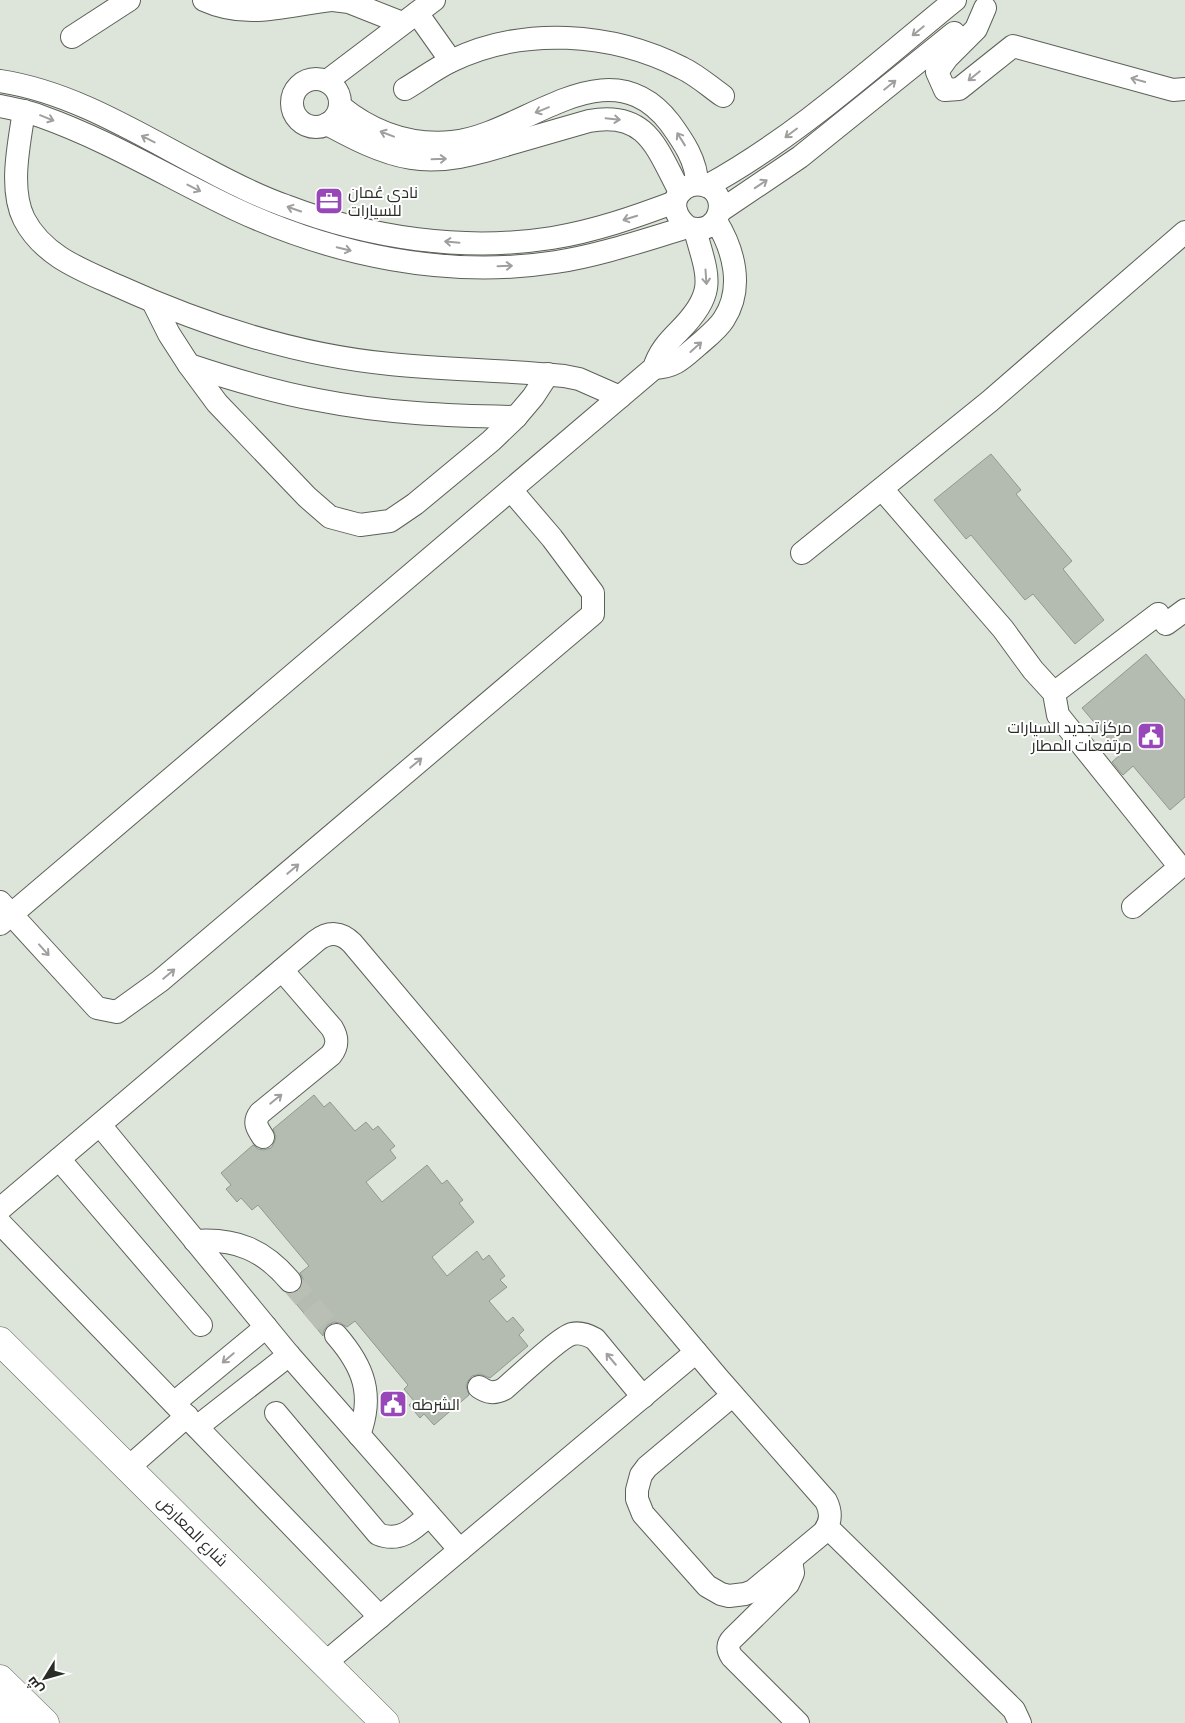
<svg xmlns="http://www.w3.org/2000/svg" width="1185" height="1723" viewBox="0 0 1185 1723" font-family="Barlow,Cairo,sans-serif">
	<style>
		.building { fill: #b4bbb1; stroke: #92988e }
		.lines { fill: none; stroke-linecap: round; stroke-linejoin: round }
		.minor-tunnel { stroke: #b9bfb5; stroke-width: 22; stroke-dasharray: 22 11; stroke-linecap: butt }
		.minor-casing { stroke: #5b6158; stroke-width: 24 }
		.major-casing { stroke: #5b6158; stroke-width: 29 }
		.highway-casing { stroke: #5b6158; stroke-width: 29 }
		.minor { stroke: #fff; stroke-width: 22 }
		.major { stroke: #fff; stroke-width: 28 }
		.highway { stroke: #fff; stroke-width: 28 }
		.oneway { stroke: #9fa09e }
		.labels { text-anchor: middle; stroke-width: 4; stroke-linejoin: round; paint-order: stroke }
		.poi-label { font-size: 16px; fill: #292c27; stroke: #fff; text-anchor: start }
		.street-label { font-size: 16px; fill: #292c27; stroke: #fff }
	</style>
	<rect width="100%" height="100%" fill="#dde4d9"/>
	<g class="building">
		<path d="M991,454L1021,490L1016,494L1072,561L1063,569L1104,620L1075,644L1033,594L1025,600L971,535L966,539L934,500Z"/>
		<path d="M1146,654L1185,700V797L1170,810L1133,766L1123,775L1121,773L1112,762L1121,754L1082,708Z"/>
		<path d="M314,1095L324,1107L330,1102L355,1131L366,1122L373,1130L378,1126L395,1146L390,1150L396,1158L366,1182L382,1202L427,1165L442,1184L447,1180L463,1200L459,1203L474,1222L432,1257L447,1276L477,1251L483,1260L489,1255L505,1276L500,1280L507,1287L489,1301L507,1322L513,1317L524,1330L519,1335L528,1346L490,1378L480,1374L472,1376L468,1381L466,1386L469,1395L434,1425L424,1414L420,1418L409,1405L414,1401L404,1389L408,1385L355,1321L347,1327L340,1323L334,1322L328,1325L324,1330L323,1336L288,1294H293L299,1290L303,1284V1279L300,1273L309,1266L258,1205L252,1210L241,1198L237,1202L226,1189L231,1185L221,1173L253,1145L258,1149L263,1150L271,1148L274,1143L276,1137L273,1129Z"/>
	</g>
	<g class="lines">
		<path class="minor-tunnel" d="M290,1281L336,1335"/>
		<defs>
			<g id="minor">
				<path d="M204,0C248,20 286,5 331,0"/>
				<path d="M333,0L349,2L402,23"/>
				<path d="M985,8L976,29L947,58L937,72L945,90L959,89L1013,46L1173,90L1185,89"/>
				<path d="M417,13L451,61"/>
				<path d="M72,37L129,0"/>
				<circle cx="316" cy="103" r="24"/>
				<path d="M0,81C73,92 139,134 204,168C230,182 257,196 286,206C370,238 463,252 552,238C595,231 635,217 675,202"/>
				<path d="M327,81L434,0"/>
				<path d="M405,89C420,80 435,69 451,61C523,26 612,32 682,68C697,75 710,87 723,96"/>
				<path d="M0,106C13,109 27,111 40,116C108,140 170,178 235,209C333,255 447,279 556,262C601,255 644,240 688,227C722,239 732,190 702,185C696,184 689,185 684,189C669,200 675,217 688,227"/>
				<path d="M340,106C373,133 409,146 452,142C525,135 607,42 670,123C683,141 697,161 697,184"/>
				<path d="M24,111C19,144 9,189 24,219C43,256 82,270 118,286C204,325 295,355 390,364C448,370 506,370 564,376L579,379L620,397"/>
				<path d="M327,124C353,138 381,153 411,158C447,164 482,152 516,142C540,135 565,128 589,121C647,110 657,149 680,192"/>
				<path d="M707,186C798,136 875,65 955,0"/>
				<path d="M720,211L800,157L954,33"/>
				<path d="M153,302L169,334L189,365L217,403L307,497L330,517L360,525L390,521L415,504L491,441L516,417L533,397L548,374"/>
				<path d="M189,365C231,379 274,392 318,400C383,413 449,416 516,417"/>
				<path d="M654,368C675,367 682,359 697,346C706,338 718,329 724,319C744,288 734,250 716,221"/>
				<path d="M882,489L1003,629L1033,670L1054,693L1058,715L1180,867L1133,907"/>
				<path d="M802,553L990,401L1185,232"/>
				<path d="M1166,624L1185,610"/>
				<path d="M1054,693L1158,614"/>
				<path d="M0,902L97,1008L117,1012L160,981L593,614V593L552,538L511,490"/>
				<path d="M0,924L654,368C659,352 668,342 679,331C718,292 708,277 695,230"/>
				<path d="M100,1125L289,1355L460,1550"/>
				<path d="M263,1137C257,1128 253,1122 260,1113L331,1055C338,1046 338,1038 332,1028L282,970"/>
				<path d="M59,1159L201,1325"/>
				<path d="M0,1209L316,941C329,931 341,932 352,943L718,1378L826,1501C832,1513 831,1522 824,1532L753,1591L745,1594L729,1596L721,1594L707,1586L643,1514L637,1499V1490L641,1475L647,1467L733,1395"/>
				<path d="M0,1223L380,1617"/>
				<path d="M195,1241C236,1238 264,1250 290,1281"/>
				<path d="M336,1335C364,1367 374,1395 359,1435"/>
				<path d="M479,1387C488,1393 494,1394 504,1389C517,1378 560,1337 572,1334C580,1332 588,1335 595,1339L643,1397"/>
				<path d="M174,1403L266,1327"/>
				<path d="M276,1413L378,1534C400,1543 414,1529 429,1515"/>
				<path d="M197,1427L289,1355"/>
				<path d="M129,1467L187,1416"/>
				<path d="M827,1527L1014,1710L1020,1723"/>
				<path d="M791,1560L793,1573L788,1584L733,1638C727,1644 727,1650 732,1657L798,1723"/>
				<path d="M325,1663L696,1352"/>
			</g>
			<path id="major" d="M0,1341L385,1723"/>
			<g id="highway">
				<path d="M0,1679L45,1723"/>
				<path d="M0,1710L14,1723"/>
			</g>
		</defs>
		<use href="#minor" class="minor-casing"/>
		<use href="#major" class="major-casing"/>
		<use href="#highway" class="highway-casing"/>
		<use href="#minor" class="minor"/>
		<use href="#major" class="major"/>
		<use href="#highway" class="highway"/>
	</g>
	<defs><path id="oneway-shaft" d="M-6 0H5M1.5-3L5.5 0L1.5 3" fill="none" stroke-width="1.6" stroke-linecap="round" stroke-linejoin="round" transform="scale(1.25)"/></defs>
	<g class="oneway">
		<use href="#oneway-shaft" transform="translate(918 31) rotate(141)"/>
		<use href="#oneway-shaft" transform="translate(974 76) rotate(141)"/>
		<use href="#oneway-shaft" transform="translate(1138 80) rotate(-165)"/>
		<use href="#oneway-shaft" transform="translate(890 85) rotate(-39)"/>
		<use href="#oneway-shaft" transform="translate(542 110) rotate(158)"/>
		<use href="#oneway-shaft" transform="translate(47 118) rotate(22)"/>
		<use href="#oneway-shaft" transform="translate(613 119) rotate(6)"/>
		<use href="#oneway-shaft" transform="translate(791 133) rotate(143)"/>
		<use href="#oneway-shaft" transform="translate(387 134) rotate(-159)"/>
		<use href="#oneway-shaft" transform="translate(148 139) rotate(-153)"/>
		<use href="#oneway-shaft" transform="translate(681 139) rotate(-122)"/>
		<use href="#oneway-shaft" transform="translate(439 159) rotate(-2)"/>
		<use href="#oneway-shaft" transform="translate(761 184) rotate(-34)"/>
		<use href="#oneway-shaft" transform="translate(194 188) rotate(27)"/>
		<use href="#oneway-shaft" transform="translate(294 209) rotate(-161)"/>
		<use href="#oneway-shaft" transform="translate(630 218) rotate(163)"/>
		<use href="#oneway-shaft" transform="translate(452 242) rotate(-175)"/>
		<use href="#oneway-shaft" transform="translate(344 249) rotate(14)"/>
		<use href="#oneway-shaft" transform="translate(505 266) rotate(-2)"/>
		<use href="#oneway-shaft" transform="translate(706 277) rotate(86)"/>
		<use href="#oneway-shaft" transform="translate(696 347) rotate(-42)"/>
		<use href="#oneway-shaft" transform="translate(416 763) rotate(-40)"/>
		<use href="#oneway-shaft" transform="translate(293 869) rotate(-40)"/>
		<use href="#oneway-shaft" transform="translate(44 950) rotate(48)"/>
		<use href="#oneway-shaft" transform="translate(169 974) rotate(-40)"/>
		<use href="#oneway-shaft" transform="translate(276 1099) rotate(-39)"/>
		<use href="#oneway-shaft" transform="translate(228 1358) rotate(140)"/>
		<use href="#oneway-shaft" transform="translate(611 1359) rotate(-130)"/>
	</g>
	<defs>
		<symbol id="office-square" viewBox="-11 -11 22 22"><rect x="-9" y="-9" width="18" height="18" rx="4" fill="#9747b7" stroke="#fff"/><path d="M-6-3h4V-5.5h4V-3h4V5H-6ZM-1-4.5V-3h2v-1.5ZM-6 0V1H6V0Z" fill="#fff"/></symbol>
		<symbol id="civic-square" viewBox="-11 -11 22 22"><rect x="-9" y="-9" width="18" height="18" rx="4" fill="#9747b7" stroke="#fff"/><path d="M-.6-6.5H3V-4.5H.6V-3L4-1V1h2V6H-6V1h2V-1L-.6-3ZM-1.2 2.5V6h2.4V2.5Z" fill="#fff"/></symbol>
	</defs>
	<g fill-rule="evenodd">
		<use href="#office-square" x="313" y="185" width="32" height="32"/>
		<use href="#civic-square" x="1135" y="720" width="32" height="32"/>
		<use href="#civic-square" x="377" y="1388" width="32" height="32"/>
	</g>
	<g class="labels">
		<g class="poi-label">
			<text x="348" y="198">نادي عُمان<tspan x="348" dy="18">للسيارات</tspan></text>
			<text x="1132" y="733" text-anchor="end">مركز تجديد السيارات<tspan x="1132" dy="18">مرتفعات المطار</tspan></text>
			<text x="412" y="1410">الشرطه</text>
		</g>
		<g class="street-label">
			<text transform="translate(193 1531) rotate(45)" y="6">شارع المعارض</text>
		</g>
	</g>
	<g transform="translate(45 1678) rotate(233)" stroke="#ffffff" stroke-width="4" paint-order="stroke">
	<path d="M0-4L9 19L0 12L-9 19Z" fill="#292c27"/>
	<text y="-8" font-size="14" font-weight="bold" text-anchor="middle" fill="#292c27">ش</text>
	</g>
</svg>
